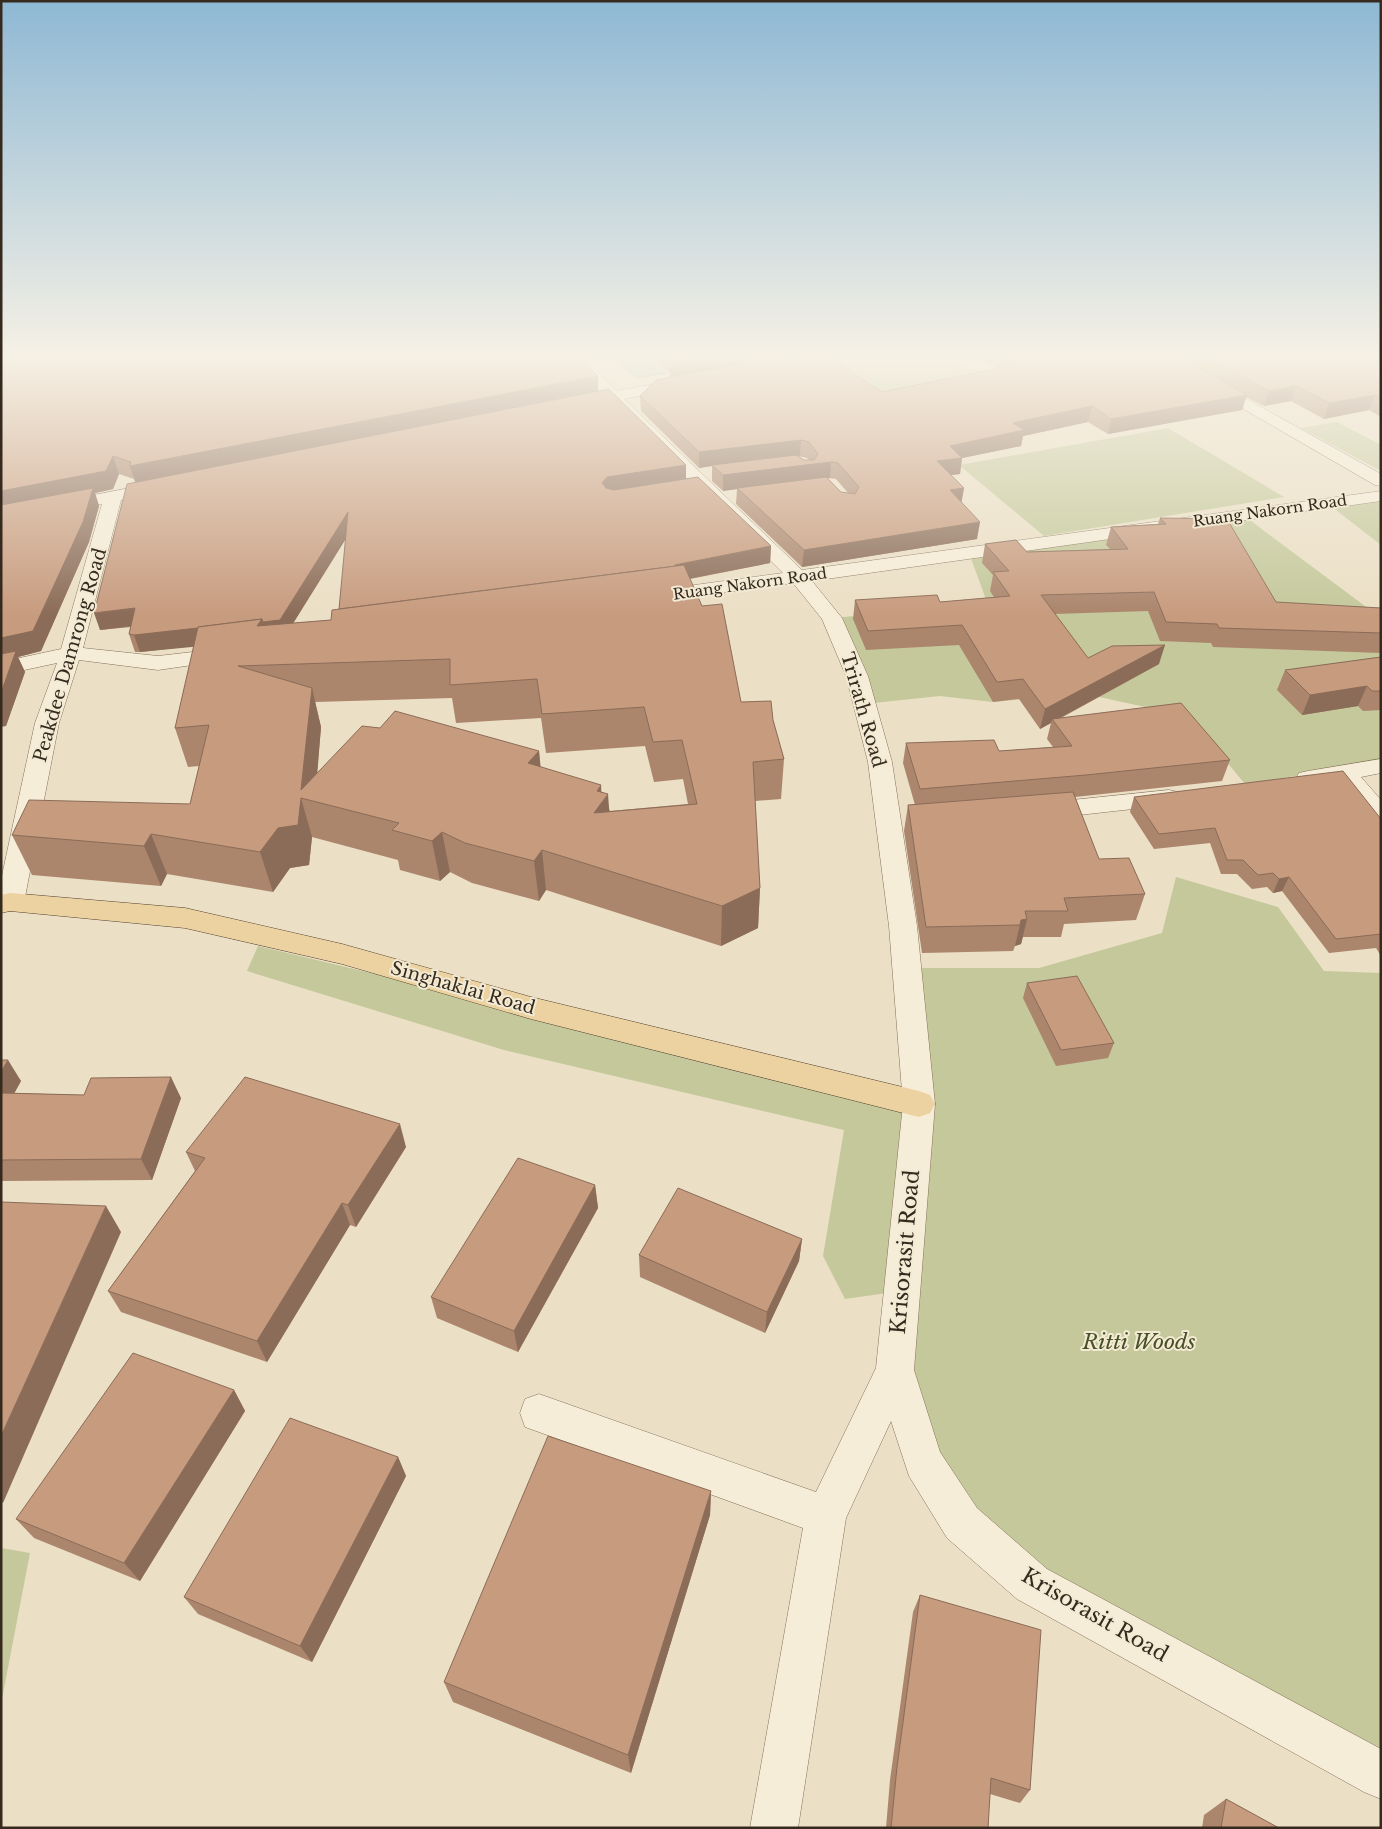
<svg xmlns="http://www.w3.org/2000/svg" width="1382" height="1829" viewBox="0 0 1382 1829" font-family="'Libre Baskerville',serif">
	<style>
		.green { fill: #c4c89a }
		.water { fill: #a7bfb7; stroke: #6e8c84 }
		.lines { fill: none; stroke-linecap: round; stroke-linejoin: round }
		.minor-casing { stroke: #85715c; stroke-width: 1 }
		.major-casing { stroke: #534030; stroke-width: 1 }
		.minor { fill: #f6edd8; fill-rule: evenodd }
		.major { fill: #ecd2a0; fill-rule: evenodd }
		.wall { fill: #ab856c; fill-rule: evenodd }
		.shaded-wall { fill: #8b6c58 }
		.building { fill: #c79b7e; stroke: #8b6c58; fill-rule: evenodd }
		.labels { text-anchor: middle; stroke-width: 4; stroke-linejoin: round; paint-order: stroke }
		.far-street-label { font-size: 15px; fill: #362a1f; stroke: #f3ead4 }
		.street-label { font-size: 18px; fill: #362a1f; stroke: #f3ead4 }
		.near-street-label { font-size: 21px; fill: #362a1f; stroke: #f3ead4 }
		.near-park-label { font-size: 21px; font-style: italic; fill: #475127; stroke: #f3ead4 }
	</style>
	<rect width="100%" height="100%" fill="#ebdfc5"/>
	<g class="green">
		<path d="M851,360H955L982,376L871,399L822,366Z"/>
		<path d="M1337,422L1381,445V471L1301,428Z"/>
		<path d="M1168,428L1284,497L1044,536L959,465Z"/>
		<path d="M1381,496V545L1327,503Z"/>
		<path d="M1243,515L1381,618V762L1245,784L1206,737L1159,710L1081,693L993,702L940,696L864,704L832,618L988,605L969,553Z"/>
		<path d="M1176,877L1278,907L1324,971L1381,973V1775L1032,1584L923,1462L901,1291L845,1299L823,1256L844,1130L504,1050L247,971L258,946L919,1104L920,968H1039L1162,933Z"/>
		<path d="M1,1548L30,1553L1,1704Z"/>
	</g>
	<path class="water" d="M616,360H651L667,373L637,378Z"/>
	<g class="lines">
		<defs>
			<g id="minor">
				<path d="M572,360H587L616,391L681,379L686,381L689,384L686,387L624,399L802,570L1381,491V501L812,581L842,618L868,676L892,762L917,926L935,1104L914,1370L940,1452L977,1508L1047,1569L1381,1749V1799L1364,1792L1017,1599L947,1538L909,1476L891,1421L846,1518L798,1828H750L803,1528L539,1432L525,1427L520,1413L525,1399L539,1394L816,1492L876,1368L903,1104L889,926L868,762L846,676L822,619L793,583L658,602L651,600L648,596L651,592L658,590L783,573L609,402L600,404L594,402L592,399L594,396L602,394Z"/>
				<path d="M1159,360H1177L1381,474V486L1375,485Z"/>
				<path d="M161,482L167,483L170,487L167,491L121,500L83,648L158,656L227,648L235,649L238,654L235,659L227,660L158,670L79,660L59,723L24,902L20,909L10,911L1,909V880L35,723L57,663L1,675V662L61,649L102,504L1,524V513Z"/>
				<path d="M1381,759V773L1361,777L1381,800V825L1372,823L1338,780L1308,785L1299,783L1296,778L1299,773L1308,771Z"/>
				<path d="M1169,790L1178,792L1181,798L1178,804L1043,819L1034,817L1030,811L1034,805L1043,803Z"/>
			</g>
			<path id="major" d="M10,893L185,908L342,944L531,997L919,1091L930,1095L935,1104L930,1113L919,1117L531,1019L342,964L185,928L10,911L1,913V895Z"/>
		</defs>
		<use href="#minor" class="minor-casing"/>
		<use href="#major" class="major-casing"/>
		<use href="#minor" class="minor"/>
		<use href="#major" class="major"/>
	</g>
	<g class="wall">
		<path d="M1,360L598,376V391L686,465V479L771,546L770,563L690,579L741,702L773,720L784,759L781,799L755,801L760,888L758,928L721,946L546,890L539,901L472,883L450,872L440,881L400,870L398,860L312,837L309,865L290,868L273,892L167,874L161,886L32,875L12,835L190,804L199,766L188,767L175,728L194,646L140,652H135L129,634L131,627L100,630L135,482L134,479L119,474L113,489L95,493L99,506L89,542L41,651L18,657L25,672L6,726ZM346,538L339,609L331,620L293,623ZM452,698L456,723L541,718L546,753L645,746L654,782L683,779L688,804L610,811L601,792L540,767L539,751L317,773L321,727L315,702Z"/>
		<path d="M654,360H757V361L779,363H794L882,392L999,369L983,360H1381V417L1369,410L1324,419L1291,401L1264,406L1246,397L1242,410L1108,434L1088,422L1023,436L1021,446L962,458L960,474L951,475L964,488L961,502L977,539L802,567L736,504L737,489L723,491L712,481V466L699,468L641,411L640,396L670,377V373ZM798,456L807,458L809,460H804ZM828,478L836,479L849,494L841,492Z"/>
		<path d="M1160,518L1276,602L1381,608V653L1213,647L1211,643L1160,641L1148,611L1054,614L1088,658L1159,664L1061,718L1230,760L1222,781L1075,797L1099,859L1145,894L1136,920L1064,924L1061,937H1023L1021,944L1015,946L1013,951L922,953L904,831L908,805H915L903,763L906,743L999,751L1053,747L1047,739L1051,723L1040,729L1019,699L993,702L959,645L866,650L853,619L855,600L940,602L994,597L990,591L993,575L982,563L985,544L1027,552L1110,549L1106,545L1111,527L1158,524Z"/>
		<path d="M1381,657V710L1363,711L1358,706L1302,715L1277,690L1285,670Z"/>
		<path d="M1134,797L1381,819V956L1376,948L1329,953L1282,891L1273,893L1267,887L1252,889L1237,874H1221L1210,843L1154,849L1130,812Z"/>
		<path d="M1027,983L1114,1043L1108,1058L1056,1066L1023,998Z"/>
		<path d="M1,1060L21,1081L14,1093L181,1098L152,1180L1,1181Z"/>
		<path d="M406,1147L356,1227L350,1225L267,1362L121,1312L108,1291L195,1171L186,1152Z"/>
		<path d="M595,1185L598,1208L518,1352L437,1318L431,1297Z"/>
		<path d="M802,1239L799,1261L765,1333L640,1277L639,1255Z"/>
		<path d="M234,1390L245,1411L140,1581L34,1538L16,1519Z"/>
		<path d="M398,1457L406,1476L312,1662L198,1614L184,1597Z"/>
		<path d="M711,1491L710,1515L631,1773L453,1702L444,1682Z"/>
		<path d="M920,1595L1030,1790L1020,1803L990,1794L988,1828H886L890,1780L913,1612Z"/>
		<path d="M1226,1799L1279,1828H1202L1204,1815Z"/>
	</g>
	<g class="shaded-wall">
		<path d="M685,360H757V364L670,380V363Z"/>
		<path d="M598,376V393L136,484L130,466Z"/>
		<path d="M1296,386L1291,401L1264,406L1269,391Z"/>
		<path d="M1247,395L1242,410L1108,434L1111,419Z"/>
		<path d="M1375,395L1369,410L1324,419L1329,403Z"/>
		<path d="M1092,406L1088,422L1023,436L1021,446L962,458L960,474L935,477L937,461L950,446L1013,423Z"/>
		<path d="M801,440L800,456L714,466L712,465V466L699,468V452Z"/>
		<path d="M113,456L119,474L113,489L95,493L99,506L89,542L41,651L18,657L25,672L6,726L1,727V491Z"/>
		<path d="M831,462L830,478L738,489L737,488V489L723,491V475Z"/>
		<path d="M686,465V481L603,499L602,483L607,477Z"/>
		<path d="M964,488L961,505L950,490Z"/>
		<path d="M348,512L352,529L284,638L140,652L134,635Z"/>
		<path d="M980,522L977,539L802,567L804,550Z"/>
		<path d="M771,546L770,563L677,581L675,565Z"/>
		<path d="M135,608L141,625L100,630L94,613Z"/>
		<path d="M1165,645L1159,664L1054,721L1052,719L1051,723L1040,729L1045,709Z"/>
		<path d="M1367,686L1358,706L1302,715L1310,695Z"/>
		<path d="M312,688L321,727L315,801L301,790Z"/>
		<path d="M539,751L543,790L528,763Z"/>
		<path d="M601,785L602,803L608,794L611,834L594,813L597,791Z"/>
		<path d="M301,798L312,837L309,865L290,868L273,892L260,852Z"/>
		<path d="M442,832L450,872L440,881L432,841Z"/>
		<path d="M151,834L167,874L161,886L144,846Z"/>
		<path d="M542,850L546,890L539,901L534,861Z"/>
		<path d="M1289,877L1282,891L1273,893L1279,879Z"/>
		<path d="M760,888L758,928L721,946L722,906Z"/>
		<path d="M1027,919L1021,944L1015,946L1021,920Z"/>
		<path d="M8,1060L21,1081L3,1114L1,1110V1072Z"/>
		<path d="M171,1077L181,1098L152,1180L141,1159Z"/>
		<path d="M400,1124L406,1147L356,1227L348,1205Z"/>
		<path d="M595,1185L598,1208L518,1352L514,1331Z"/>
		<path d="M342,1203L350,1225L267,1362L257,1341Z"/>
		<path d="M106,1206L121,1232L3,1503L1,1501V1436Z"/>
		<path d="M802,1239L799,1261L765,1333L767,1312Z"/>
		<path d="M234,1390L245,1411L140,1581L124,1563Z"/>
		<path d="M398,1457L406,1476L312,1662L300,1646Z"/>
		<path d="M711,1491L710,1515L631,1773L628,1755Z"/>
	</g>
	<g class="building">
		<path d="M1,360H583L598,376L130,466L131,462L113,456L106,471L1,491Z"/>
		<path d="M672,360H685L670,363Z"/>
		<path d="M763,360H775L779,363L791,361L794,363L807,360H834L882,392L1020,364L1013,360H1185L1247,395L1111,419L1092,406L1013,423L1024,430L950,446L962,458L937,461L964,488L950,490L980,522L804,550L737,488L826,477L841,492L855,494L859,487L838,463L831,462L723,475L712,465L796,455L804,460H814L818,454L809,442L801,440L699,452L640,396L656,380Z"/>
		<path d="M1212,360H1381V398L1375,395L1329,403L1296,386L1269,391Z"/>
		<path d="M609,389L686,465L607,477L602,483L606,488L614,490L698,477L771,546L675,565L676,566L339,609L348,512L280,620L263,622L262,619L198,627V628L134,635L129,634L135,608L94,613L127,484Z"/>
		<path d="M93,488L83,522L33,631L1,638V505Z"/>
		<path d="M1160,518L1227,519L1276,602L1381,608V633L1219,628L1217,624L1166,622L1154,592L1041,595L1088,658L1112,646L1165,645L1045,709L1023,679L997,682L962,625L868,631L855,600L937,595L940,602L1010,596L993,572L1009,571L985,544L1016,540L1027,552L1128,549L1111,527L1166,524Z"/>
		<path d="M684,565L702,606L722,604L741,702L771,701L773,720L784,759L753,762L760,888L722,906L542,850L534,861L465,843L442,832L432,841L392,830L399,823L301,798L298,825L278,828L260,852L151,834L144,846L12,835L29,800L190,804L209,725L175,728L198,627L262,619L257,626L331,620L332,610ZM450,659V685L537,679L542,714L644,707L653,742L682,740L697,804L594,813L608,794L597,791L601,785L528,763L539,751L395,711L380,728L362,726L301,790L312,688L238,666Z"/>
		<path d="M16,651L1,693V654Z"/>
		<path d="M1381,657V691H1372L1367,686L1310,695L1285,670Z"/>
		<path d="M1181,703L1230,760L1086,775L920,789L906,743L994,740L999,751L1072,746L1052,719Z"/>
		<path d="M1343,771L1381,819V934L1336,939L1289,877L1279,879L1273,873L1258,875L1243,860H1227L1215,828L1159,834L1134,797Z"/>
		<path d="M1073,792L1099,859L1129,858L1145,894L1064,898L1068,911H1025L1027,919L1021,920L1020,925L926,927L908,805Z"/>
		<path d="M1077,976L1114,1043L1061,1050L1027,983Z"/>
		<path d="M1,1060H8L1,1072Z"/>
		<path d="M171,1077L141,1159L1,1160V1093L84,1095L91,1078Z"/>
		<path d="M245,1077L400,1124L348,1205L342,1203L257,1341L108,1291L205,1158L186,1152Z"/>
		<path d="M518,1158L595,1185L514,1331L431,1297Z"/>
		<path d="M678,1188L802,1239L767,1312L639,1255Z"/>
		<path d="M1,1202L106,1206L1,1436Z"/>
		<path d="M133,1353L234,1390L124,1563L16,1519Z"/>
		<path d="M290,1418L398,1457L300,1646L184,1597Z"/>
		<path d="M548,1436L711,1491L628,1755L444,1682Z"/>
		<path d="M920,1595L1041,1630L1030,1790L991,1778L988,1828H891L897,1767Z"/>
		<path d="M1226,1799L1279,1828H1221Z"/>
	</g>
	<linearGradient id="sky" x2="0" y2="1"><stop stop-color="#8eb8d4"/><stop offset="0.58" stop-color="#f6f1e5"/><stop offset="1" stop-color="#f6f1e5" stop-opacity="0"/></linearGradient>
	<rect width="1382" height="616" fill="url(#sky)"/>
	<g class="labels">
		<g class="far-street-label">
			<text transform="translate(1270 511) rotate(-8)" y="5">Ruang Nakorn Road</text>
			<text transform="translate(750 584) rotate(-8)" y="5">Ruang Nakorn Road</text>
		</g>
		<g class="street-label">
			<text transform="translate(70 655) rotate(-74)" y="6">Peakdee Damrong Road</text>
			<text transform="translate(863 710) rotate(74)" y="6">Trirath Road</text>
			<text transform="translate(463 988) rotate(16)" y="6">Singhaklai Road</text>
		</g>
		<g class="near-street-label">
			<text transform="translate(905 1252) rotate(-85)" y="7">Krisorasit Road</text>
			<text transform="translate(1095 1615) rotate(30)" y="7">Krisorasit Road</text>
		</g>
		<g class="near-park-label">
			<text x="1139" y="1349">Ritti Woods</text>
		</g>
	</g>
	<rect width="1382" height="1829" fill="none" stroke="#362a1f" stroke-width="5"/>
</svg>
